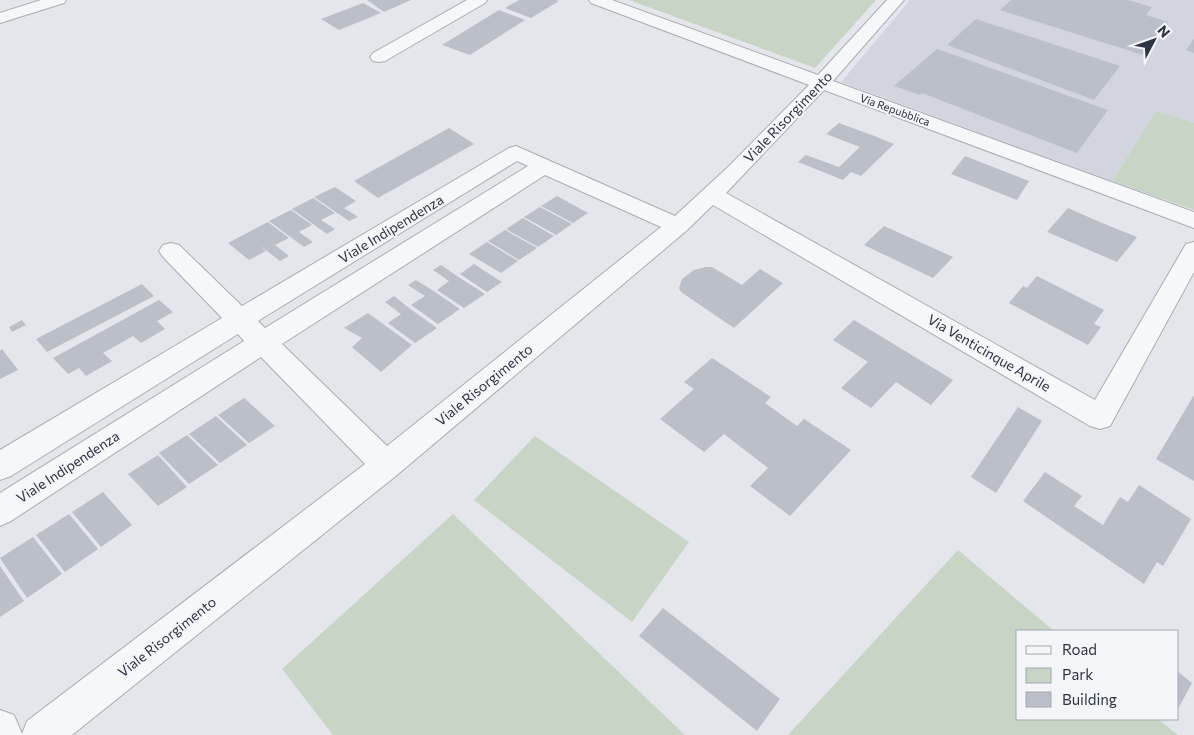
<svg xmlns="http://www.w3.org/2000/svg" width="1194" height="735" viewBox="0 0 1194 735" font-family="Commissioner,sans-serif">
	<style>
		.built { fill: #d2d5dd }
		.green { fill: #c8d4c5 }
		.building { fill: #bbbfc8 }
		.lines { fill: none; stroke-linecap: round; stroke-linejoin: round }
		.minor-casing { stroke: #a9adb5; stroke-width: 2 }
		.minor { fill: #f6f7f9; fill-rule: evenodd }
		.labels { text-anchor: middle; stroke-width: 4; stroke-linejoin: round; paint-order: stroke }
		.far-street-label { font-size: 11px; fill: #2c3343; stroke: #f3f5f8 }
		.street-label { font-size: 14px; fill: #2c3343; stroke: #f3f5f8 }
	</style>
	<rect width="100%" height="100%" fill="#e4e6eb"/>
	<path class="built" d="M910,0H1194V123L1156,111L1112,181L841,82Z"/>
	<g class="green">
		<path d="M629,0H876L815,68Z"/>
		<path d="M1156,111L1194,123V210L1112,181Z"/>
		<path d="M535,436L689,542L632,622L474,500Z"/>
		<path d="M453,514L685,735H333L282,669Z"/>
		<path d="M958,550L1054,631H1018V719H1158L1178,735H788Z"/>
	</g>
	<g class="building">
		<path d="M367,0H411L384,12Z"/>
		<path d="M519,0H556L559,1L531,18L505,8Z"/>
		<path d="M1011,0H1128L1152,7L1146,15L1168,22L1143,55L1000,10Z"/>
		<path d="M363,3L381,13L339,30L321,19Z"/>
		<path d="M499,10L525,20L470,55L442,45Z"/>
		<path d="M976,19L1120,66L1094,100L947,45Z"/>
		<path d="M1194,39V53L1186,50Z"/>
		<path d="M937,49L960,57L1108,110L1077,153L922,93L920,95L894,86Z"/>
		<path d="M839,123L877,137L894,144L861,176L851,172L843,180L798,162L806,155L839,167L860,147L826,134Z"/>
		<path d="M449,128L474,144L378,198L354,181Z"/>
		<path d="M965,156L1029,181L1017,200L951,174Z"/>
		<path d="M335,187L356,201L344,208L358,217L349,221L314,197Z"/>
		<path d="M557,196L588,213L573,223L541,206Z"/>
		<path d="M313,198L335,213L321,220L335,229L327,234L292,209Z"/>
		<path d="M540,207L572,224L556,235L524,217Z"/>
		<path d="M1068,208L1102,223L1137,237L1117,262L1047,232Z"/>
		<path d="M291,210L312,225L299,232L313,242L304,247L269,221Z"/>
		<path d="M523,218L554,236L538,247L506,229Z"/>
		<path d="M268,222L289,238L275,245L289,256L280,261L258,244L266,251L249,260L228,243Z"/>
		<path d="M884,226L953,257L933,278L864,245Z"/>
		<path d="M505,230L537,248L519,260L488,241Z"/>
		<path d="M487,242L518,261L501,273L469,254Z"/>
		<path d="M474,264L502,282L487,292L460,274Z"/>
		<path d="M441,265L457,276L485,294L464,308L437,290L449,281L433,270Z"/>
		<path d="M706,267H712L742,285L760,269L783,283L734,328L681,292L679,288L682,279L694,270Z"/>
		<path d="M1037,276L1104,310L1094,324L1101,327L1088,345L1009,303L1023,286L1027,288Z"/>
		<path d="M416,280L432,290L460,309L438,324L411,305L425,296L408,285Z"/>
		<path d="M142,284L154,296L47,352L36,339Z"/>
		<path d="M394,296L409,308L437,328L415,343L388,323L401,314L385,302Z"/>
		<path d="M159,300L173,312L157,321L165,329L141,343L133,336L103,353L112,361L86,376L79,368L68,374L53,358Z"/>
		<path d="M368,313L412,345L381,372L352,347L362,338L344,328Z"/>
		<path d="M22,320L26,325L12,332L9,327Z"/>
		<path d="M854,320L953,380L931,405L896,382L871,408L841,388L868,362L833,340Z"/>
		<path d="M2,349L18,370L0,379V351Z"/>
		<path d="M712,358L771,397L765,403L797,426L804,419L851,450L790,516L750,486L768,468L724,434L704,452L660,419L694,389L684,382Z"/>
		<path d="M1194,395V481L1156,459Z"/>
		<path d="M244,398L275,426L249,443L218,415Z"/>
		<path d="M1018,407L1042,421L996,493L971,477Z"/>
		<path d="M216,416L247,445L220,463L189,434Z"/>
		<path d="M187,435L218,465L189,484L159,453Z"/>
		<path d="M158,455L187,487L158,506L128,474Z"/>
		<path d="M1045,472L1082,496L1074,506L1103,525L1120,497L1128,502L1139,485L1191,519L1163,566L1157,562L1144,584L1023,501Z"/>
		<path d="M103,492L132,525L101,547L72,512Z"/>
		<path d="M69,514L98,549L65,572L36,535Z"/>
		<path d="M33,537L62,574L27,598L0,558Z"/>
		<path d="M0,566L24,601L0,617Z"/>
		<path d="M663,608L780,699L757,731L639,636Z"/>
		<path d="M1178,672L1192,683L1178,709Z"/>
	</g>
	<g class="lines">
		<defs>
			<g id="minor">
				<path d="M41,0H66L64,3L0,23V13Z"/>
				<path d="M467,0H487L485,3L385,61L379,62L373,61L370,57L373,53Z"/>
				<path d="M589,0H612L818,75L887,0H904L833,81L1194,212V228L824,90L726,193L1095,400L1186,244L1194,242V272L1110,426L1100,429L1090,426L713,205L686,231L397,475L72,735H0V710L14,715L22,734L27,721L365,464L261,357L11,521L0,526V493L244,341L238,334L11,476L0,480V450L222,318L163,257L159,251L163,245L171,243L179,245L242,306L509,148L516,146L675,216L728,167L809,85L591,3ZM517,161L528,166L265,328L258,321ZM545,175L661,227L387,446L282,344Z"/>
			</g>
		</defs>
		<use href="#minor" class="minor-casing"/>
		<use href="#minor" class="minor"/>
	</g>
	<g class="labels">
		<g class="far-street-label">
			<text transform="translate(895 110) rotate(20)" y="4">Via Repubblica</text>
		</g>
		<g class="street-label">
			<text transform="translate(788 117) rotate(-46)" y="5">Viale Risorgimento</text>
			<text transform="translate(391 229) rotate(-31)" y="5">Viale Indipendenza</text>
			<text transform="translate(989 353) rotate(30)" y="5">Via Venticinque Aprile</text>
			<text transform="translate(484 385) rotate(-39)" y="5">Viale Risorgimento</text>
			<text transform="translate(68 467) rotate(-33)" y="5">Viale Indipendenza</text>
			<text transform="translate(167 637) rotate(-38)" y="5">Viale Risorgimento</text>
		</g>
	</g>
	<rect x="1016" y="630" width="162" height="90" fill="#f3f5f8" stroke="#a3a7b0"/>
	<rect x="1026" y="646" width="25" height="8" fill="#f6f7f9" stroke="#a3a7b0"/>
	<text x="1062" y="655" font-size="15" fill="#2c3343">Road</text>
	<rect x="1026" y="668" width="25" height="15" fill="#c8d4c5" stroke="#a3a7b0"/>
	<text x="1062" y="680" font-size="15" fill="#2c3343">Park</text>
	<rect x="1026" y="692" width="25" height="15" fill="#bbbfc8" stroke="#a3a7b0"/>
	<text x="1062" y="705" font-size="15" fill="#2c3343">Building</text>
	<g transform="translate(1154 40) rotate(49)" stroke="#f3f5f8" stroke-width="4" paint-order="stroke">
	<path d="M0-4L9 19L0 12L-9 19Z" fill="#2c3343"/>
	<text y="-8" font-size="14" font-weight="bold" text-anchor="middle" fill="#2c3343">N</text>
	</g>
</svg>
